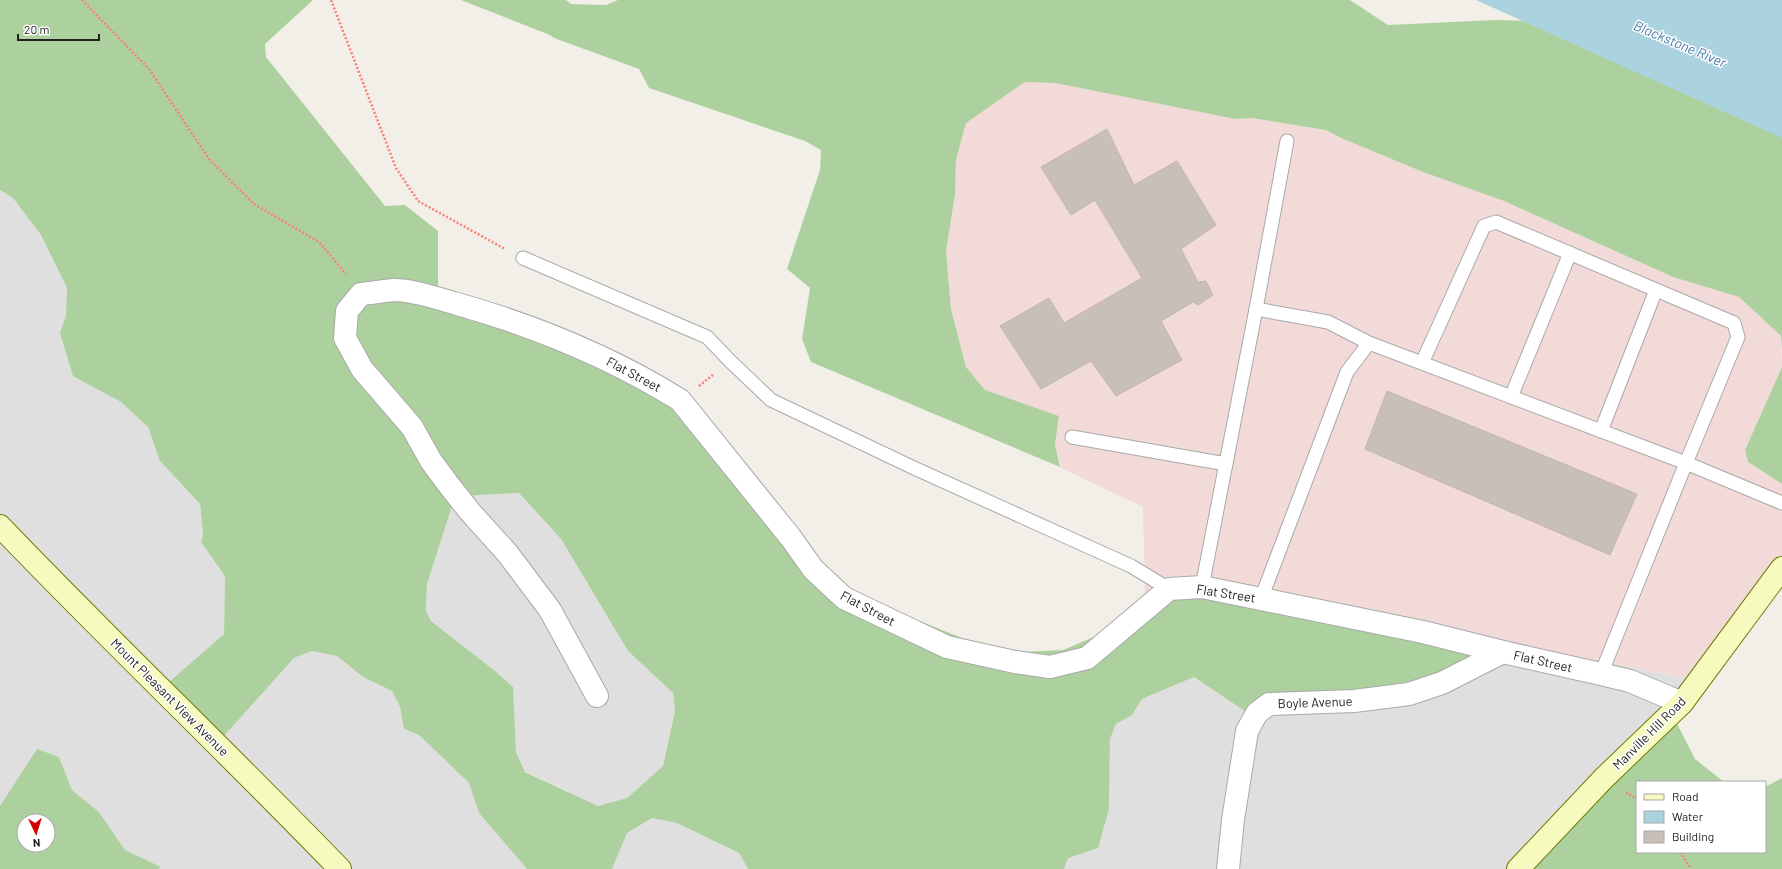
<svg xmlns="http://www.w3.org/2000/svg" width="1782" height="869" viewBox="0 0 1782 869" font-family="Barlow,sans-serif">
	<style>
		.residential { fill: #e0dfdf }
		.commercial { fill: #f2dad9 }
		.forest { fill: #add19e; fill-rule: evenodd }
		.water { fill: #aad3df }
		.building { fill: #c7bfb8; stroke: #c4b6ab }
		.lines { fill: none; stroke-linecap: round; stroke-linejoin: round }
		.lane-casing { stroke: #a9a9a9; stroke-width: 15 }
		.street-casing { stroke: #a9a9a9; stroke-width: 24 }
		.secondary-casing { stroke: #707d05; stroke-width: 24 }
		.path { stroke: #fa8072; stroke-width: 2.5; stroke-dasharray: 2 2; stroke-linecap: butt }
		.lane { stroke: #fff; stroke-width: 13 }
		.street { stroke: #fff; stroke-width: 22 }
		.secondary { stroke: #f7fabf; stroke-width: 22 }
		.labels { text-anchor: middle; stroke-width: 3; stroke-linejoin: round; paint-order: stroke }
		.street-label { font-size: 13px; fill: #222; stroke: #fff }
		.water-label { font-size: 14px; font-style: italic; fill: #4a7aab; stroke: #fff }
	</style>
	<rect width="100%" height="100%" fill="#f2efe9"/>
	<g class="residential">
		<path d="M0,190L13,198L41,235L67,288L66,315L60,333L73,375L121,402L148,427L160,461L200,504L203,534L201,542L225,576L224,634L168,684L224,736L294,658L312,651L337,656L363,677L392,691L400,707L404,729L419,735L469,783L479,813L527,869H158L161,867L125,850L99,812L72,790L59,757L0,806Z"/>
		<path d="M519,493L561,539L628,651L673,693L675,711L663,766L627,798L598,806L525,771L516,752L513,687L495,671L431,621L426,611L427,584L452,506L461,496Z"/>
		<path d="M1513,644L1693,680L1517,869H1064L1068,858L1109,809L1110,739L1116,724L1132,715L1142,699L1194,677L1252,716Z"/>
		<path d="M652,818L677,823L739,853L748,869H612L627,833Z"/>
	</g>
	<path class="commercial" d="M1025,82L1055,83L1235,119L1252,118L1326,130L1341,138L1423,172L1504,201L1673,277L1739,297L1781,336L1782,367L1745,450L1748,462L1782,484V565L1693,680L1513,644L1145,599L1143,507L1061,468L1055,445L1059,416L985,390L966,367L951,309L946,251L955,194L956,160L966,122Z"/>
	<g class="forest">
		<path d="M0,0H313L265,44L266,57L385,206L405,205L438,231V296L667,388L843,590L999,653L1063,650L1096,636L1142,603L1184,586L1487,651L1436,677L1278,703L1252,716L1194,677L1142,699L1132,715L1116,724L1110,739L1109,809L1098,848L1068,858L1064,869H748L739,853L677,823L652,818L627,833L612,869H527L479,813L469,783L419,735L404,729L400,707L392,691L363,677L337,656L312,651L294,658L224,736H220L167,684L224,634L225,576L201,542L203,534L200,504L160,461L148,427L121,402L73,376L60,333L66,315L67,288L41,235L13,198L0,190ZM519,493L561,539L628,651L673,693L675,711L663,766L627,798L598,806L525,772L516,752L513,687L495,671L431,621L426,611L427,584L452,506L461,496Z"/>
		<path d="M461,0H566L571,4L606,5L618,0H1350L1388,25L1495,20L1541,21L1782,129V349L1781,336L1739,297L1673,277L1504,201L1423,172L1341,138L1326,130L1252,118L1235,119L1055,83L1025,82L966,123L956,160L955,194L946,251L951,309L966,367L985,390L1059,416L1055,445L1060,467L811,362L802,339L810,288L787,269L820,170L821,150L805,141L649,88L639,69L554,38L550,35Z"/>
		<path d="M1782,367V484L1748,462L1745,450Z"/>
		<path d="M1670,710L1695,759L1724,782H1637V852H1765V787L1782,778V869H1517Z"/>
		<path d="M37,749L59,757L72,790L99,812L125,850L161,867L158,869H0V806ZM24,821H48V845H24Z"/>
	</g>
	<path class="water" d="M1476,0H1782V138Z"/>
	<g class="building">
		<path d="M1107,129L1134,185L1177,161L1216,225L1181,249L1198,282L1206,281L1213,295L1198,305L1193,302L1161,321L1182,360L1116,396L1091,361L1041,389L1000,326L1049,298L1064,323L1142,278L1095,200L1071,215L1041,167Z"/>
		<path d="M1387,391L1637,494L1610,555L1365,449Z"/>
	</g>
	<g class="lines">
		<defs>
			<g id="lane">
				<path d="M523,258L707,337L730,361L771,400L914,468L1131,566L1169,589"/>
				<path d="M1256,309L1328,322L1369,343"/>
				<path d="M1511,397L1570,253"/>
				<path d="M1601,431L1656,290"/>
				<path d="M1072,437L1226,464"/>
				<path d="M1202,587L1256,309L1287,141"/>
				<path d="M1261,599L1347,372L1369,343L1686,463L1738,337L1734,323L1496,222L1484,226L1422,363"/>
				<path d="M1601,674L1686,463L1782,503"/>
			</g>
			<g id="street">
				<path d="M597,696L550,610L508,554L471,513L448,484L431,461L412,427L362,369L345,338L347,311L361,294C372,293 383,291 394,290C414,290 435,298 454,303C532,325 611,357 680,400L791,538L813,569L844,598L947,647L1015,662L1050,667L1087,658L1169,589L1202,587L1423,632L1503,652L1601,674L1630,681L1682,703"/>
				<path d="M1228,869L1233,820L1247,731L1257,713L1269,704L1354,701L1409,694L1442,683L1503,652"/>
			</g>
			<g id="secondary">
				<path d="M0,526C111,642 228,753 340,869"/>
				<path d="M1518,869L1604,778L1682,703L1782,568"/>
			</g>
		</defs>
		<use href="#lane" class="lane-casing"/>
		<use href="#street" class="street-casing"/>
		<use href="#secondary" class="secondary-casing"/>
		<g class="path">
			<path d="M82,0L149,69L209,159L254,204L319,242L346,274"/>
			<path d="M331,0L396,168L418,201L505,249"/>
			<path d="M699,386L714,374"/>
			<path d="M1626,792L1637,799"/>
			<path d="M1680,852L1691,869"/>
		</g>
		<use href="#lane" class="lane"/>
		<use href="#street" class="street"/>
		<use href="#secondary" class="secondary"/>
	</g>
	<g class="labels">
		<g class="street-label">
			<text transform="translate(634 374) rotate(28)" y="5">Flat Street</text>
			<text transform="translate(1226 593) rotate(9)" y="5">Flat Street</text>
			<text transform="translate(868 608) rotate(28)" y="5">Flat Street</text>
			<text transform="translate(1543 661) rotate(13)" y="5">Flat Street</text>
			<text transform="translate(170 697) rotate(45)" y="5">Mount Pleasant View Avenue</text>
			<text transform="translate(1315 702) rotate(-2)" y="5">Boyle Avenue</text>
			<text transform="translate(1649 733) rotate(-45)" y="5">Manville Hill Road</text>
		</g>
		<g class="water-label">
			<text transform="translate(1680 44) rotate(23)" y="5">Blackstone River</text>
		</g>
	</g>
	<rect x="1636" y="781" width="130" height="72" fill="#ffffff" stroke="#a7a7a7"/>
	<rect x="1644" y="794" width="20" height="6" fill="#f7fabf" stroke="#a7a7a7"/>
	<text x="1672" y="801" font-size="12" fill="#222222">Road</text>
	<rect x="1644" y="811" width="20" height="12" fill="#aad3df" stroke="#a7a7a7"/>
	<text x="1672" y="821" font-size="12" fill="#222222">Water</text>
	<rect x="1644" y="831" width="20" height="12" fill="#c7bfb8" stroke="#a7a7a7"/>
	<text x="1672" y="841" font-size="12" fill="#222222">Building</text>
	<g transform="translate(36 833) rotate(176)"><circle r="19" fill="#ffffff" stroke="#a7a7a7"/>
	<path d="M0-3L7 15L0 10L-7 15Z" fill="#d40000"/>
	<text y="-6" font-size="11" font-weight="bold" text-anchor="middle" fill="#222222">N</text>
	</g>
	<path d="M18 34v6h81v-6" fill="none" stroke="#222222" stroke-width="2"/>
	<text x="24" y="34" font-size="12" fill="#222222" stroke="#ffffff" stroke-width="3" paint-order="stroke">20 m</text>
</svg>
